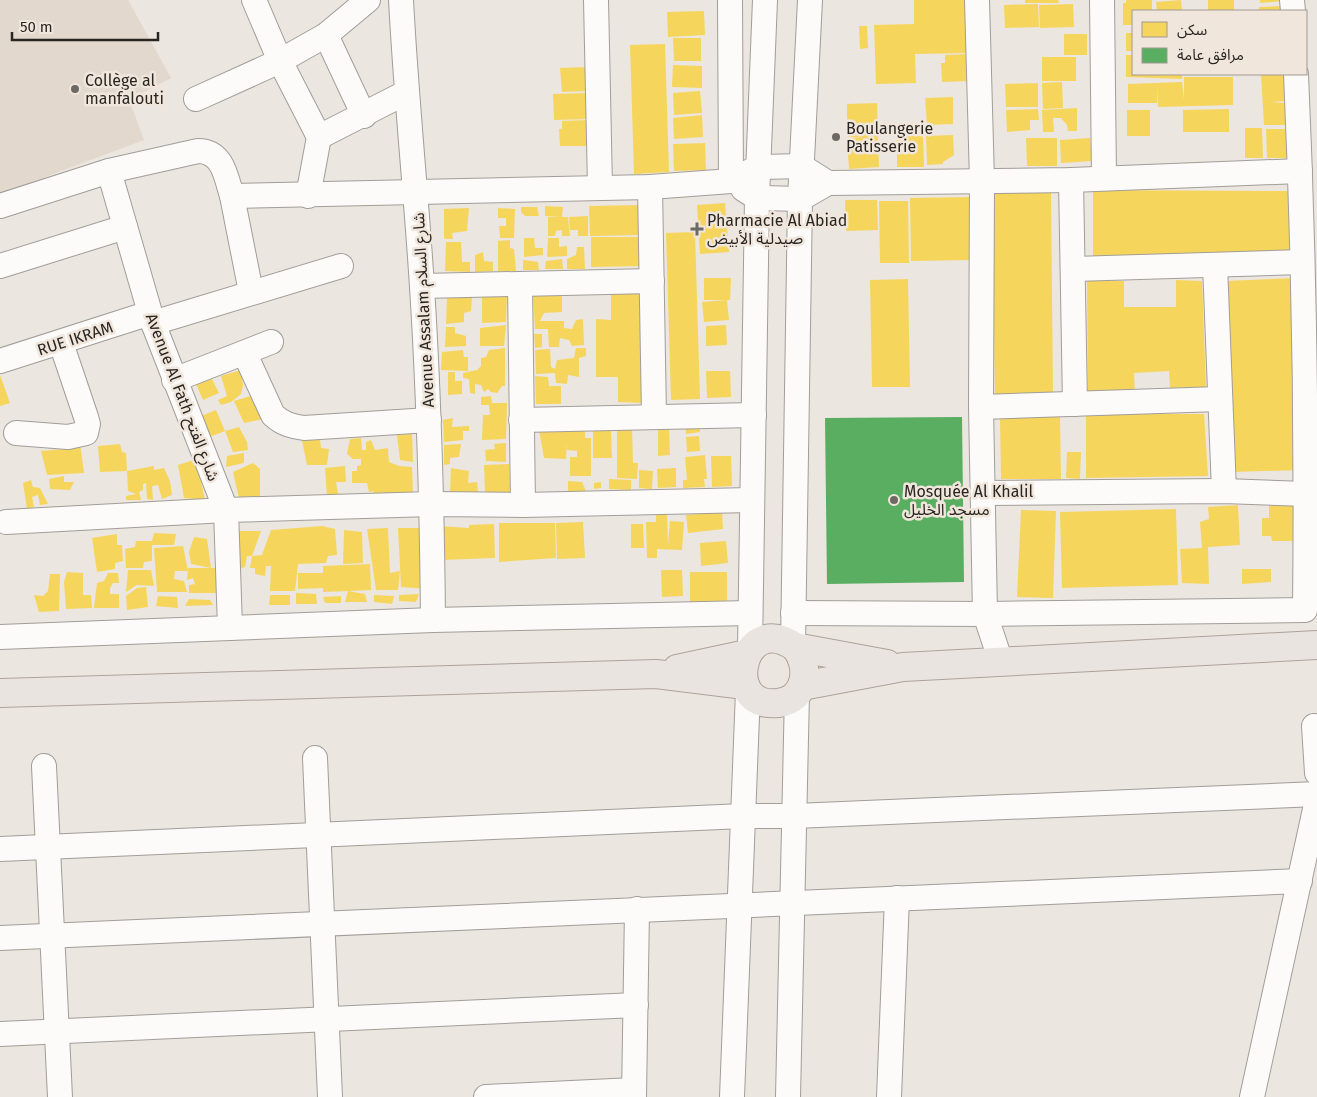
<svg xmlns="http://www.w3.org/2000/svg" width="1317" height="1097" viewBox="0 0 1317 1097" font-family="'Fira Sans','Noto Sans Arabic',sans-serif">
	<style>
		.built { fill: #e2d8cd }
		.homes { fill: #f6d55c }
		.public { fill: #5aae61 }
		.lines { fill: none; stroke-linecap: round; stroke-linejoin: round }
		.minor-casing { stroke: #a19d98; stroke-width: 26 }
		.major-casing { stroke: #ada29a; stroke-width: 30 }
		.minor { stroke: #fcfbfa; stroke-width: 24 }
		.major { stroke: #eae4e1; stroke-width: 28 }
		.poi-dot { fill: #6d6964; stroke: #f0e6dc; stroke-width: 2 }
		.labels { text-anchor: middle; stroke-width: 5; stroke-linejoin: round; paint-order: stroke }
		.poi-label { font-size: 16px; fill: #292622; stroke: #f0e6dc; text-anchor: start }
		.street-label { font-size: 16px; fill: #292622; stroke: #f0e6dc }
	</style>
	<rect width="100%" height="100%" fill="#ece6e0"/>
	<path class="built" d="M0,0H128L171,78L129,100L144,140L0,194Z"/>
	<g class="homes">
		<path d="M914,0H967L968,53L915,54L916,83L876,84L874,25L914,24Z"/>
		<path d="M1025,0H1058L1059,3H1025Z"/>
		<path d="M1126,0H1152V11H1133V25H1123V3H1126Z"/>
		<path d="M1181,0L1182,11H1157L1156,2Z"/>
		<rect x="1208" y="0" width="26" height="11"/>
		<path d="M1260,0H1284V1L1260,3Z"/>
		<path d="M1038,4L1039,27L1005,28L1004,5Z"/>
		<path d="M1073,4L1074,27L1040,28L1039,5Z"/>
		<path d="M1282,6V11H1259V7Z"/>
		<path d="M704,11L705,35L668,37L667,12Z"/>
		<path d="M859,26H867L868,48L860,49Z"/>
		<rect x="1126" y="33" width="7" height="18"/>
		<rect x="1064" y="34" width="23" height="21"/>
		<path d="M673,38H701V61H674Z"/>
		<path d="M665,44L669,172L634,174L630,45Z"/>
		<path d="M968,54L969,81L942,82L941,63H945V55Z"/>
		<path d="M1126,55H1133V74H1182V79L1126,77Z"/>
		<rect x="1042" y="57" width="34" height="24"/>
		<path d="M673,65L702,66V88L672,87Z"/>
		<path d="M587,67L588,91L562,92L560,68Z"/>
		<path d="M1261,74H1285L1287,101L1271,102L1285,103V125H1264Z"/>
		<path d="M1184,77H1233V105L1158,107L1157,86V103H1128V84L1182,82L1184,100Z"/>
		<path d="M1062,82L1063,108L1043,109L1042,83Z"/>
		<path d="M1038,83V107H1006L1005,84Z"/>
		<path d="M700,91L702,113L674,115L673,93Z"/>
		<path d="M588,93L589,119L554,120L553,94Z"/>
		<path d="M953,97V124L927,125L925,98Z"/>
		<path d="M877,103L879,167L849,169L847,138L866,137H847V104Z"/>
		<path d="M1077,108V131H1068L1067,125L1061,118H1053L1054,132H1043L1042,110Z"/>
		<path d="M1038,109L1039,120H1030V130L1007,132L1006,110Z"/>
		<path d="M1229,109V132H1183V110Z"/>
		<rect x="1127" y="110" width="23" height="26"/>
		<path d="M702,115L703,137L674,139L673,118Z"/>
		<path d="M589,120V146H560L559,129H562V121Z"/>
		<path d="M1245,128H1262L1263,158H1245Z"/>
		<path d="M1266,129H1293L1294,158H1267Z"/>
		<path d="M953,135L954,155L943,162V164L927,165L926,136Z"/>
		<path d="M897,136H923L924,167H897Z"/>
		<path d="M1026,138H1057V166H1027Z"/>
		<path d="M1090,138L1092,161L1061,163L1060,140Z"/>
		<path d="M705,143L706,170L674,171L673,144Z"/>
		<path d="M1093,190L1289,191V257L1093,256Z"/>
		<path d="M992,193H1051L1053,393L995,394Z"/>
		<path d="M970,197L971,260L911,261L910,198Z"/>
		<path d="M845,200H877L878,230L846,231Z"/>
		<path d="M879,201H908L909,263H880Z"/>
		<path d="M725,203L729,252L700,254L697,205Z"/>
		<path d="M643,205V235L590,236L589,206Z"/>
		<path d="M545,206L563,207L562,217H568L570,236H562V230L556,231L555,236H548V217H560L545,216Z"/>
		<path d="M521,207H537L539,216H525L521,212Z"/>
		<path d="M469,208L467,231L452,233L453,239H446L444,238V209Z"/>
		<path d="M498,208L515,209L514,238H500L499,226H506V218H498Z"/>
		<path d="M588,216V236H578V230H570L569,217Z"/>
		<path d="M695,232L700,399L671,400L666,233Z"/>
		<path d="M591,237H644V266L591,267Z"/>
		<path d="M524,238H534L535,248H543V255L524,257Z"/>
		<path d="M548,238H559V247L567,246V256L547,257Z"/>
		<path d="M510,240V248L514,249L516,271H498V241Z"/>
		<path d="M446,242H461L462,262H470V272L445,271Z"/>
		<path d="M577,247H584L585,269H567V259L576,255Z"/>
		<path d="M483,252L484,261L493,262V271L475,272V255Z"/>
		<path d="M562,259L563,269H545L546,261Z"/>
		<path d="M523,260L538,262L539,270H523Z"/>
		<path d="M704,278H731L730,300H704Z"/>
		<path d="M1296,278L1302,470L1233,472L1226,281Z"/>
		<path d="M908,279L910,387H872L870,280Z"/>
		<path d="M1176,280L1202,281L1206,387L1170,388L1169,371L1134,373L1135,397H1088L1087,281H1124V307H1176Z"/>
		<path d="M611,288H643V403L618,402V377H596V319L611,320Z"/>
		<path d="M533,294L562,295V312L544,313L540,321H564V328L572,329L576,320L583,319L584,345L572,346L569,340L560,338L559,347H549L548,329H535Z"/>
		<path d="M507,295L506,322L482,323V296Z"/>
		<path d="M447,297H472L471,311L464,313V322L446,324Z"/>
		<path d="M727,300L729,320L704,322L702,302Z"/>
		<path d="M506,325L504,346H480V328Z"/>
		<path d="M726,325L727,345L706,346V326Z"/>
		<path d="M446,327H455V333L466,336V346L445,347Z"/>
		<path d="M534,334H542V347L535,348Z"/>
		<path d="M505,348V386H502L497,393L491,392L488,389L484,392L481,385L475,384V394L470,393L469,379L463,378V373L477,370L481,366V358L486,357L489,350Z"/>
		<path d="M576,348H586V356L579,358V377L568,375L567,384L556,383L555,373L536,374L535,350L550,349L551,367L555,369L557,360L574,358Z"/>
		<path d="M463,350L464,357H468V371L441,370L442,352Z"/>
		<path d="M241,370L243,385L241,394L231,402L221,405L218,400L227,396L221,376Z"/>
		<path d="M706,371H730L731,397L707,398Z"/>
		<path d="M448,372H455V381H462V394L448,395Z"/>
		<path d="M0,375L10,403L0,406Z"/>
		<path d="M535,376L548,377L549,386H561V404H536Z"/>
		<path d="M212,379L219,393L203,400L196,384Z"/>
		<path d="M254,395L263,419L244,423L234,401Z"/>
		<path d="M491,396L492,403H507L506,439L482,440L483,415H490L489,405H481V397Z"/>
		<path d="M216,410L225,431L239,427L247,442L248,450L233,452L225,431L202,440L194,419Z"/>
		<path d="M1086,414H1204L1208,476L1086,478Z"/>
		<path d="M1060,416L1061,479H1001L1000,417Z"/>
		<path d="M453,418L452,427L469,426V431H463V440L444,442L443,420Z"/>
		<path d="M700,423V432L686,434L685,424Z"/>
		<path d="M617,426H632L633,463H638L637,479L617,478Z"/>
		<path d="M585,427V438H591V476H570V457H577V451L567,450V442L566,459L544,458L539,430L567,432L566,428Z"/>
		<path d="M658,428H669L670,455L658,456Z"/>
		<path d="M593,430H611L612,458H593Z"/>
		<path d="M412,434L413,462L400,460L397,435Z"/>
		<path d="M699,436L700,451L687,452L686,437Z"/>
		<path d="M361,438L362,450H366V442L371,440L375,450L388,448L389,462L399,466L412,467L413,494L372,495L374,491L369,492L367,483H352V471H357V466L361,465V459H353L347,454L350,439Z"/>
		<path d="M320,439L321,448L329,449L327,465H307L302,441Z"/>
		<path d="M80,443L84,473L47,475L41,451L65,449Z"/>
		<path d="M506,443V462L486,461L485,450L495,449L494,444Z"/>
		<path d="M120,444L122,452L126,453L127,471L154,466V470L164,468L170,481L172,495L162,499L158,485L152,486L153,500L147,499L146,483L143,484V490L139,492L141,500H126V496L136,494L128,491L127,471L100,472L98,446Z"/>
		<path d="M461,444L459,457L450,458V464L444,465V445Z"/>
		<path d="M1067,452H1081L1080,479L1066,478Z"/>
		<path d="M244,453V463L226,467L227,456Z"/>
		<path d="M705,455L707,479H704L705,487L683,488V480H687L685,457Z"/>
		<path d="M711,456H731L732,486L712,487Z"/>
		<path d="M200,458L198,468L205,500L184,498L178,465Z"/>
		<path d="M253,463L260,469V497L239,498L233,472Z"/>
		<path d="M509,464L510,492H485L484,465Z"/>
		<path d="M345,466L346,482H336L338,494L327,496L325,468Z"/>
		<path d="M451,468L469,471L468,483L477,482L478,492L450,493Z"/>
		<path d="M676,468V487L658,488L657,469Z"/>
		<path d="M639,470L653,471L652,489L639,488Z"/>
		<path d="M64,476V482H74L70,490L50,489L49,479Z"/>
		<path d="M609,479L631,480V490L609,489Z"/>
		<path d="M31,480L33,487L40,488L48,504L40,505L38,495L32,497L34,507L27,509L23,483Z"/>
		<path d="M568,481L582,482L586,491H568Z"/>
		<path d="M601,482V488L594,489V483Z"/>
		<path d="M1269,504H1301V541H1272L1271,536H1262V518H1269Z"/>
		<path d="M1238,505L1240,545L1208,547L1209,584L1182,583L1180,549L1202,548L1200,522L1209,519L1208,507Z"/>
		<path d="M1176,509L1178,585L1062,588L1060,512Z"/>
		<path d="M1021,510L1056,511L1053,598L1017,597Z"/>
		<path d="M667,512L668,545L670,521L684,522L682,550L657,549V558H647L646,522H656V513Z"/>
		<path d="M722,512L723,529L688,533L686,515Z"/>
		<path d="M583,522L585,558L557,559L556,523Z"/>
		<path d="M499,523H555L556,558L499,562Z"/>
		<path d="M494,524L495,558L441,560L440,526L469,528V525Z"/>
		<path d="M631,524H643L644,548H631Z"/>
		<path d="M322,526L335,529L337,555L328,556L326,563L298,564L295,591H270L271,566H266L265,576L255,574V568H250L252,556H247L245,567L237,569L238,531H261L252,556L262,555L271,530Z"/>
		<path d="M388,528L390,573L400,571L398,590H376L367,529Z"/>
		<path d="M398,528H419L428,589L401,587Z"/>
		<path d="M344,530L362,532L363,563L343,564Z"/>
		<path d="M154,533L176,534L174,545H152V561L144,562L143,568H126L125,549L135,547L136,541H152Z"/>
		<path d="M117,534V545H122L123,561L115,563V569L97,572L92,538Z"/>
		<path d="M194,537L207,539L211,568H220V593H189V585L195,584L193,578L187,580L188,568H211L191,564L189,552Z"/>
		<path d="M726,541L728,563L701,566L700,543Z"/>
		<path d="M183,546L188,571H175L174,579L184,581L187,592H157L154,548Z"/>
		<path d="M370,564L371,590L348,591L365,594L367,602H345L348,591L323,592V588L298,589V573H323V566Z"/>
		<path d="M1242,569H1271V582L1242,584Z"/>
		<path d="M128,570H151L154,586L137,585L126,592Z"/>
		<path d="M661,570H682L683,596L662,597Z"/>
		<path d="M67,572L83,573V595H91L92,608L66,609L64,582Z"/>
		<rect x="690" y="572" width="37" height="32"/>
		<path d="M108,573H118L119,583H113L110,588V594H119V608H94L97,583L104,581Z"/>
		<path d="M50,574H60L59,611L39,612L34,595L43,596L48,591Z"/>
		<path d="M146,587L148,607L127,610L126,596L137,588Z"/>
		<path d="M296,593L316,594L317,604H296Z"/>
		<path d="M419,594L416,602L399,601V595Z"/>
		<path d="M270,595H290V605H269Z"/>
		<path d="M374,595L394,596L392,604L374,602Z"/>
		<path d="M158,596L177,597L178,608L156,606Z"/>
		<path d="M341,596V603H325L323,597Z"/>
		<path d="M189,599L210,600L213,605L185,606Z"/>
	</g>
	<path class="public" d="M962,417L964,582L827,584L825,418Z"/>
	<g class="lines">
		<defs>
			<g id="minor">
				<path d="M254,0L280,61L319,137"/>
				<path d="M401,0C406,96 416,191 422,287C429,398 432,509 433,620"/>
				<path d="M596,0L600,187"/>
				<path d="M730,0L731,181"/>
				<path d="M977,0L982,181L981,407L985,614L1001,662"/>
				<path d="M1102,0L1104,178"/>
				<path d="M1292,0L1293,11"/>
				<path d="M326,35L364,116"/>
				<path d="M196,99L280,61L326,35L368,0"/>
				<path d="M319,137L405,93"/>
				<path d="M109,171L153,323L226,510L230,628"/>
				<path d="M1071,180L1075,404"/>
				<path d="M650,187L654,416"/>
				<path d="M743,189L757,198L800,199L828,183L1071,180L1300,171"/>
				<path d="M232,196L251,292"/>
				<path d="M308,196L319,137"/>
				<path d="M0,206L109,171L198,151C223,151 226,177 232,196L650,187L731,181L758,167L801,166L828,183"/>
				<path d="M1215,265L1224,491"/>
				<path d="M0,266L125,227"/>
				<path d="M1074,269L1302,262"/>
				<path d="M520,285L523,505"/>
				<path d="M422,286L652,281"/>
				<path d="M153,323L341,266"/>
				<path d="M245,354L273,415C283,424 291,426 304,428L429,420"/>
				<path d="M0,361L150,313"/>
				<path d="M174,380L271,342"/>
				<path d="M981,407L1220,399"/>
				<path d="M521,420L754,415"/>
				<path d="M16,433L68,437L86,433L88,424L86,417L61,343"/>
				<path d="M983,493L1224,491L1306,494"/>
				<path d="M6,522L226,510L432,504L523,505L752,500"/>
				<path d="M793,613L985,614L1305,610C1307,431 1304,252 1296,74"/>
				<path d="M0,637L433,620L750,613"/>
				<path d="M793,646L800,199L810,0"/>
				<path d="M750,650L757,198L765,0"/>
				<path d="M1314,726L1317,773"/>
				<path d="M315,758L330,1097"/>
				<path d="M44,766L60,1097"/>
				<path d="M0,849L743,816H795L1317,794"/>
				<path d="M0,938L1300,881"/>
				<path d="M0,1034L636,1005"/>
				<path d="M486,1097L634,1090"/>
				<path d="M634,1097L637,909"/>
				<path d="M732,1097L748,691"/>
				<path d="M788,1097L797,693"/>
				<path d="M889,1097L897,898"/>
				<path d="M1252,1097L1317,800"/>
			</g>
			<g id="major">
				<path d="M795,647C811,666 807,700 778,703C720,710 741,609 795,647L887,664"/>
				<path d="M677,669L747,654"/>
				<path d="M802,686L903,667L1317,645"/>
				<path d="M0,693L656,674L745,685"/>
			</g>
		</defs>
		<use href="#minor" class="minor-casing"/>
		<use href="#major" class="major-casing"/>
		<use href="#minor" class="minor"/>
		<use href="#major" class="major"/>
	</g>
	<g class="poi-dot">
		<circle cx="75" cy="89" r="5"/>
		<circle cx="836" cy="137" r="5"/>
		<path d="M694.5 221.5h5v5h5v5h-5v5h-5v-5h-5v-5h5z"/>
		<circle cx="894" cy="500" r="5"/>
	</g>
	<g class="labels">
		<g class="poi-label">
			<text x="85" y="86">Collège al<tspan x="85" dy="18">manfalouti</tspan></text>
			<text x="846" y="134">Boulangerie<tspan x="846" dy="18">Patisserie</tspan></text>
			<text x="707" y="226">Pharmacie Al Abiad<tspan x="707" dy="18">صيدلية الأبيض</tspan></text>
			<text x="904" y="497">Mosquée Al Khalil<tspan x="904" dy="18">مسجد الخليل</tspan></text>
		</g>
		<g class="street-label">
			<text transform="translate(423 310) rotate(-93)" y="6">Avenue Assalam شارع السلام</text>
			<text transform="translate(75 338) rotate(-18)" y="6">RUE IKRAM</text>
			<text transform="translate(183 397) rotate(69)" y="6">Avenue Al Fath شارع الفتح</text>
		</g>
	</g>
	<rect x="1132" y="10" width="175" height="65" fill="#f0e6dc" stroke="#a09992"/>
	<rect x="1142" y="22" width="25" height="15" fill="#f6d55c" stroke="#a09992"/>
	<text x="1177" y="35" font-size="15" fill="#292622">سكن</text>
	<rect x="1142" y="48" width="25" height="15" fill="#5aae61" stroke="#a09992"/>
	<text x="1177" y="60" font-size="15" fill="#292622">مرافق عامة</text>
	<path d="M12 32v8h146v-8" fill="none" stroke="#292622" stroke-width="2.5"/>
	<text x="20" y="32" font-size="15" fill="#292622" stroke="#f0e6dc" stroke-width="4" paint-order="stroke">50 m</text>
</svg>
